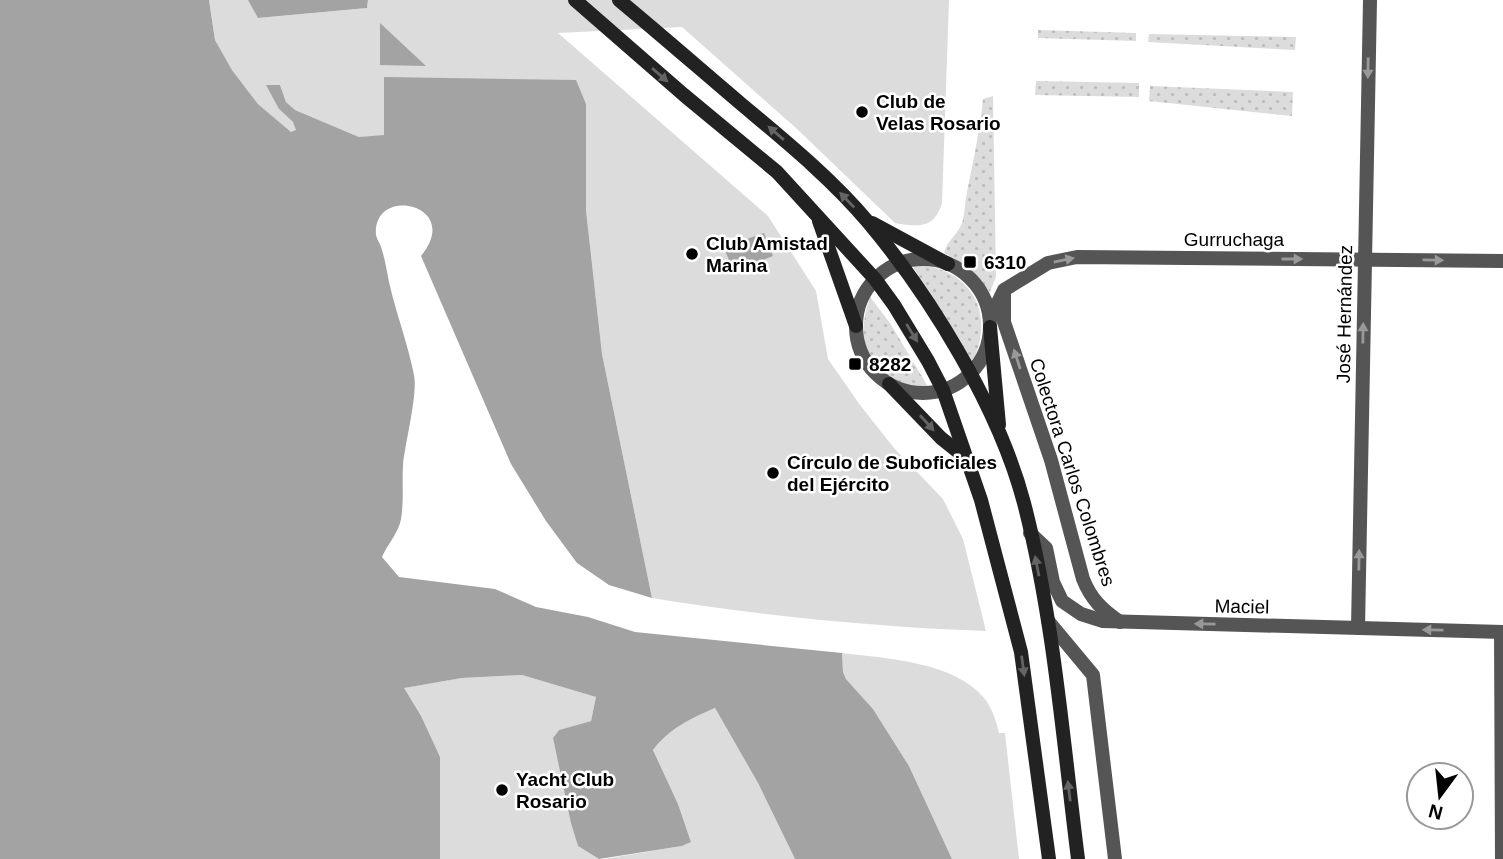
<svg xmlns="http://www.w3.org/2000/svg" width="1503" height="859" viewBox="0 0 1503 859" font-family="Arial,sans-serif">
	<style>
		.grass { fill: url(#grass-dots) }
		.park { fill: #dcdcdc }
		.water { fill: #a3a3a3 }
		.lines { fill: none; stroke-linecap: round; stroke-linejoin: round }
		.minor { stroke: #555; stroke-width: 14 }
		.secondary { stroke: #222; stroke-width: 14 }
		.oneway { fill: #999 }
		.oneway2 { fill: #646464 }
		.poi-dot { fill: #000; stroke: #fff; stroke-width: 2.5 }
		.labels { text-anchor: middle; stroke-width: 5; stroke-linejoin: round; paint-order: stroke }
		.poi-label { font-size: 19px; font-weight: bold; fill: #000; stroke: #fff; text-anchor: start }
		.street-label { font-size: 19px; fill: #000; stroke: #fff }
	</style>
	<defs>
		<pattern id="grass-dots" width="8" height="8" patternUnits="userSpaceOnUse" patternTransform="scale(1.75)"><rect width="8" height="8" fill="#dcdcdc"/><path d="M2 2h.1M6 6h.1" fill="none" stroke="#bbb" stroke-width="1.8" stroke-linecap="round"/></pattern>
	</defs>
	<rect width="100%" height="100%" fill="#fff"/>
	<g class="grass">
		<path d="M1038,30L1136,33V41L1038,38Z"/>
		<path d="M1149,34L1296,37L1295,50L1148,42Z"/>
		<path d="M1036,81L1139,83V97L1035,95Z"/>
		<path d="M1150,86L1293,92L1292,116L1149,101Z"/>
		<path d="M993,96L996,277L990,292L965,265L944,253C947,240 960,233 963,220C965,211 965,201 967,192C973,161 980,131 983,99Z"/>
		<path d="M912,265C969,265 997,312 972,363Z"/>
		<path d="M870,297L890,323L927,385C917,390 903,386 895,381C861,360 858,332 870,297Z"/>
	</g>
	<g class="park">
		<path d="M209,0H248L259,18L367,8L368,0H949L942,203C934,229 919,227 895,223L796,128L682,27L558,33L768,216L816,291L828,359L860,405L894,448L943,499L963,539L986,631C875,627 763,616 652,598L602,354L586,210V104L384,77V136L359,137L295,110L286,102L280,85L279,109L294,123L297,131L291,132L258,104L232,70L215,40Z"/>
		<path d="M842,653C885,658 955,662 984,698C992,708 996,720 999,733H1005L1019,859H952L909,766L873,709L846,679L843,672Z"/>
		<path d="M522,675L596,697L591,721L559,730L553,738L578,846L599,859H440V757L403,688L462,678Z"/>
		<path d="M715,708L758,783L795,859H604L682,846L691,842L678,804L653,750C670,728 690,719 715,708Z"/>
	</g>
	<g class="water">
		<path d="M0,0H209L215,40L232,70L258,104L291,132L296,130L293,122L279,109L266,85H280L286,102L295,110L359,137L384,135V77L576,80L586,104V210L602,354L652,598L609,585L577,563L546,521L511,464L421,256C464,204 372,184 376,235C377,240 381,245 382,250C385,260 387,271 389,282C396,313 408,344 414,375C418,394 405,443 403,465C402,483 404,502 401,519C399,532 387,545 382,557L399,577L495,589L536,607L588,617L635,632L842,653L843,672L846,679L873,709L909,766L952,859H795L758,783L715,708C690,719 670,728 653,750L678,804L691,842L682,846L599,859L578,846L571,823L553,738L559,730L591,721L596,697L522,675L462,678L404,688L421,716L440,757V859H0Z"/>
		<path d="M248,0H368L367,8L258,18Z"/>
		<path d="M380,23L426,66L380,65Z"/>
		<path d="M764,233L773,256L733,271L724,247Z"/>
	</g>
	<g class="lines">
		<g class="minor">
			<circle cx="923" cy="326" r="67"/>
			<path d="M1004,295V322L1051,460L1083,579C1091,599 1102,610 1120,622"/>
			<path d="M990,319L1004,290L1048,263L1077,257L1503,261"/>
			<path d="M1030,533L1046,548L1053,582L1062,601L1081,614L1103,621L1503,632"/>
			<path d="M1048,621L1093,675L1115,859"/>
			<path d="M1358,628L1370,0"/>
			<path d="M1501,632L1502,859"/>
		</g>
		<g class="secondary">
			<path d="M575,0L684,95L777,172L875,279L894,305L928,361L943,390L981,500L1021,652L1049,859"/>
			<path d="M619,0C660,34 700,69 740,103C784,140 831,178 868,222C931,297 999,408 1024,503C1054,619 1063,741 1078,859"/>
			<path d="M819,221L856,326"/>
			<path d="M872,223L948,264"/>
			<path d="M990,327L999,425"/>
			<path d="M889,384L941,438L966,458"/>
		</g>
	</g>
	<defs><path id="oneway-solid" d="M-6-.8H1V-3.2L6.5 0L1 3.2V.8H-6Z" transform="scale(1.75)"/></defs>
	<g class="oneway">
		<use href="#oneway-solid" transform="translate(1368 68) rotate(91)"/>
		<use href="#oneway-solid" transform="translate(1292 259)"/>
		<use href="#oneway-solid" transform="translate(1064 260) rotate(-12)"/>
		<use href="#oneway-solid" transform="translate(1433 260) rotate(1)"/>
		<use href="#oneway-solid" transform="translate(1363 333) rotate(-89)"/>
		<use href="#oneway-solid" transform="translate(1017 359) rotate(-108)"/>
		<use href="#oneway-solid" transform="translate(1359 560) rotate(-89)"/>
		<use href="#oneway-solid" transform="translate(1205 624) rotate(-179)"/>
		<use href="#oneway-solid" transform="translate(1433 630) rotate(-179)"/>
	</g>
	<g class="oneway2">
		<use href="#oneway-solid" transform="translate(660 75) rotate(41)"/>
		<use href="#oneway-solid" transform="translate(776 133) rotate(-139)"/>
		<use href="#oneway-solid" transform="translate(847 200) rotate(-134)"/>
		<use href="#oneway-solid" transform="translate(912 333) rotate(58)"/>
		<use href="#oneway-solid" transform="translate(927 423) rotate(48)"/>
		<use href="#oneway-solid" transform="translate(1037 566) rotate(-101)"/>
		<use href="#oneway-solid" transform="translate(1023 666) rotate(82)"/>
		<use href="#oneway-solid" transform="translate(1069 791) rotate(-97)"/>
	</g>
	<g class="poi-dot">
		<circle cx="862" cy="112" r="7"/>
		<circle cx="692" cy="254" r="7"/>
		<rect x="963" y="255" width="14" height="14" rx="3.5"/>
		<rect x="848" y="357" width="14" height="14" rx="3.5"/>
		<circle cx="773" cy="473" r="7"/>
		<circle cx="502" cy="790" r="7"/>
	</g>
	<g class="labels">
		<g class="poi-label">
			<text x="876" y="108">Club de<tspan x="876" dy="22">Velas Rosario</tspan></text>
			<text x="706" y="250">Club Amistad<tspan x="706" dy="22">Marina</tspan></text>
			<text x="984" y="269">6310</text>
			<text x="869" y="371">8282</text>
			<text x="787" y="469">Círculo de Suboficiales<tspan x="787" dy="22">del Ejército</tspan></text>
			<text x="516" y="786">Yacht Club<tspan x="516" dy="22">Rosario</tspan></text>
		</g>
		<g class="street-label">
			<text x="1234" y="246">Gurruchaga</text>
			<text transform="translate(1344 314) rotate(-89)" y="7">José Hernández</text>
			<text transform="translate(1073 472) rotate(72)" y="7">Colectora Carlos Colombres</text>
			<text transform="translate(1242 606) rotate(1)" y="7">Maciel</text>
		</g>
	</g>
	<g transform="translate(1440 796) rotate(195)"><circle r="33" fill="#ffffff" stroke="#999999" stroke-width="2"/>
	<path d="M0-5L12 26L0 18L-12 26Z" fill="#000000"/>
	<text y="-10" font-size="19" font-weight="bold" text-anchor="middle" fill="#000000">N</text>
	</g>
</svg>
